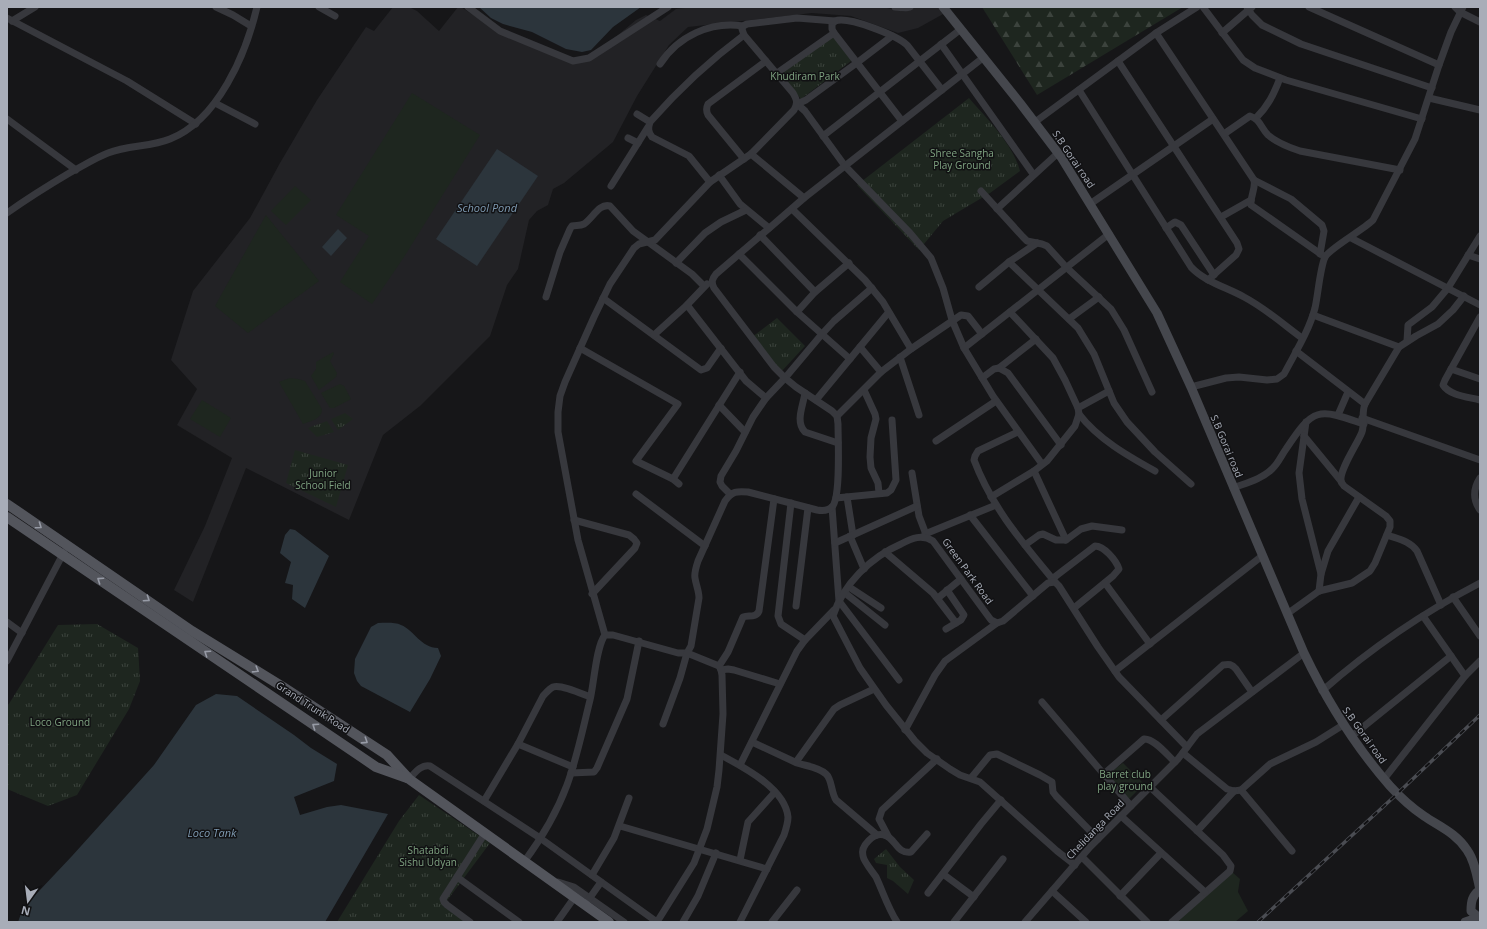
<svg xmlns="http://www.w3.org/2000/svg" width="1487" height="929" viewBox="0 0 1487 929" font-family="'Open Sans',sans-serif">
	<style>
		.built { fill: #222225 }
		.grass { fill: url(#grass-tufts) }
		.forest { fill: url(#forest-firs) }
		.garden { fill: #1e261f }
		.water { fill: #2c353c }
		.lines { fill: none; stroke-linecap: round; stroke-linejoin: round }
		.street { stroke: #37383d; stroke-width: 7 }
		.secondary { stroke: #45474d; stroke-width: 9 }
		.primary { stroke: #53555c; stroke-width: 10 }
		.rail-casing { stroke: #4a4c52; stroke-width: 3.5 }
		.rail { stroke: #111113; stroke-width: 2; stroke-dasharray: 6; stroke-linecap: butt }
		.oneway { stroke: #979ba6 }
		.labels { text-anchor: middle; stroke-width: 3; stroke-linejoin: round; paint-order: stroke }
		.park-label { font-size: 10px; fill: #7fa381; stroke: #111113 }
		.street-label { font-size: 10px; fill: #a8adb8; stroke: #111113 }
		.water-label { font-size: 11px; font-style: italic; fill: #7f9bb3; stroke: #111113 }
	</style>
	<defs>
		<pattern id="grass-tufts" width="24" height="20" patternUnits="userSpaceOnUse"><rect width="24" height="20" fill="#1e261f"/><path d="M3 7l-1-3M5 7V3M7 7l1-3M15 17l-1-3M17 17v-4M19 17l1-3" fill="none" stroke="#3c433d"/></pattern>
		<pattern id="forest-firs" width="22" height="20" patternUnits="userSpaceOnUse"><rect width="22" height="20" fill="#1e261f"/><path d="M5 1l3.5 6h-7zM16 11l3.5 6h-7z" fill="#3c433d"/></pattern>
	</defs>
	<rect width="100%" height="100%" fill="#161618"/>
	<path class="built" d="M393,7H409L417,11L439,31L458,7H461L504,35L583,61L618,35L636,20L646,15L660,21L676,9L693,7H883L905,12L914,7H940L945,13L918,28L898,33L851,16L812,13L688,27L669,45L637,96L613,142L564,183L553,189L548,205L537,211L529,220L518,269L507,285L490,336L420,406L383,435L349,520L246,468L193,602L174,590L205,526L232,458L177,425L197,389L171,360L193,291L250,218L280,163L317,100L366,27L374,31Z"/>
	<g class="grass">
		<path d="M835,35L855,58L801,99L780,74Z"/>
		<path d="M969,98C987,119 1013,144 1020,171L990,193L943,221L919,250L857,185Z"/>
		<path d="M777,318L805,346L781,372L752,337Z"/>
		<path d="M345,413L353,419L338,430L331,419Z"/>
		<path d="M327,421L334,432L317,437L308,428Z"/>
		<path d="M295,450L348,465L336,507L286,483Z"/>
		<path d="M97,624L138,648L140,681L129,709L77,795L48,806L7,789V707L58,625Z"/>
		<path d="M1123,763L1144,784L1128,800L1106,776Z"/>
		<path d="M419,795L490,843L443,906L466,922H337L399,821Z"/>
		<path d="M886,849L900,867L914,880L908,894L893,881L887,878V865L876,863L874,859Z"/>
	</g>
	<path class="forest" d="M982,7H1183L1037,95Z"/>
	<g class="garden">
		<path d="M412,93L480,135L404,257L372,304L340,282L369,236L336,215Z"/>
		<path d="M295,186L311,200L286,225L271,211Z"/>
		<path d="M266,215L319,281L248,333L215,306Z"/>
		<path d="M333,352L334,354L330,361L337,373L336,377L319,390L311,376L316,369V362Z"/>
		<path d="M290,378L298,379L305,381L322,409C322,419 311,421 303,424L279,382Z"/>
		<path d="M340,384L344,386L351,399L334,408H330L321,393Z"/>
		<path d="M202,400L231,418L220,437L190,419Z"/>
		<path d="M1232,872L1240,879L1238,892L1248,911L1235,922H1175Z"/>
	</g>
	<g class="water">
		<path d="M479,7H641L613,27L591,50L582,52L566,49L532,32L503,24L491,18Z"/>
		<path d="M497,149L538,176L477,266L436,239Z"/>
		<path d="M338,229L347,238L331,256L322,247Z"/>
		<path d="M290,529L295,530L329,556L305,608L292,599L293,585L285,583L291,562L280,553L285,535Z"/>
		<path d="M378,623C385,623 395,622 401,625C414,630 421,648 438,648L441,656L430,679L410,712L361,686L357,681L354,673L355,659L371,627Z"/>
		<path d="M216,694L237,696L294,735L311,748L337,764L334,781L294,797L300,815L327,807L341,805L388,814L325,922H18L23,908L72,856L154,765L196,705Z"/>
	</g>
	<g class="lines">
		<g class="street">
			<path d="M216,7L233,15L251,26"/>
			<path d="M319,7L335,16"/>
			<path d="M468,7L500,31L573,61L589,58L668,7"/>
			<path d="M895,7L905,8L910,7"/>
			<path d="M1203,7L1243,60L1255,68L1286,80L1422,119"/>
			<path d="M1247,7L1252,15L1262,25L1301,44L1432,88"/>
			<path d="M1309,7L1439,65"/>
			<path d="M1455,7L1460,12L1480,22"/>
			<path d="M7,18L127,81L196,124"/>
			<path d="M12,21L35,7"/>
			<path d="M1156,33L1254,180C1256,189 1250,196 1251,205L1325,257"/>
			<path d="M1222,33L1252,7"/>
			<path d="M892,36L858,62L806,100L797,104L805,111L845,166L910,233L931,258L943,288L952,320L964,348L993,396L1042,464"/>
			<path d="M941,44L1033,174"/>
			<path d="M1118,61L1237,243L1239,249L1236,255L1208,280"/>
			<path d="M660,64C678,36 711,21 743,26"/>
			<path d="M777,73L834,33"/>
			<path d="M1079,90L1191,267C1205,282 1226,287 1244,297C1265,308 1283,324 1302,338"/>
			<path d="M1429,98L1480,110"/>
			<path d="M215,103L255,124"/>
			<path d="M637,114L650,122"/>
			<path d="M1256,118C1268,106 1274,94 1280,78"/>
			<path d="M7,119L76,170"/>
			<path d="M902,121L834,33L832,29V24L835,21C848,16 896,35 907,45L942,90"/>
			<path d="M1035,122L1156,33L1197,7"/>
			<path d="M1224,134L1250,116C1260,119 1261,128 1268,135C1277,143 1288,147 1300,151L1400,170"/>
			<path d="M823,136L961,29"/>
			<path d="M628,138L638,143"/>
			<path d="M751,154L804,198"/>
			<path d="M744,159L708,115C706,111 706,108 708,104L766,61"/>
			<path d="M719,175L740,204L769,228"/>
			<path d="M1254,180L1291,199L1322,225L1324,231L1320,254"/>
			<path d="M710,182L689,156L652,137C648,132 648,128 650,122C679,89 709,61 744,35"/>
			<path d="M611,186L648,127"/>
			<path d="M981,191L1023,237L1027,241L1042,244L1047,246L1066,267L1111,309L1124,330L1152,392"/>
			<path d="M1090,204L1213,119"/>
			<path d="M792,209L865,280L883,302L911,349"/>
			<path d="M997,209L1058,153"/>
			<path d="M7,213C28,198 49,185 71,172C83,166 95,158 108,153C128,145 151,147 170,139C218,120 246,54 257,7"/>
			<path d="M1221,217L1251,200"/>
			<path d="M1166,228L1175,222L1181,225L1214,275"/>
			<path d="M760,235L815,292"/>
			<path d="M1351,238L1480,305"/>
			<path d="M739,254L797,312L850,359"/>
			<path d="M1468,255L1480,259"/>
			<path d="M1009,262L1078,328L1094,354L1114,403L1127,422L1155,452L1191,484"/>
			<path d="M676,263L705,233L721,222L746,210"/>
			<path d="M979,287L1009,262L1037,243"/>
			<path d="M546,297L560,252L570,229L572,226C576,225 580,226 584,224C593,218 599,203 610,206L633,231L692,274L704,286"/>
			<path d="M603,298L701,370L707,368L721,348"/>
			<path d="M687,305L746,381L766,398"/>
			<path d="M797,312L815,292L849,263"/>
			<path d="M1313,315L1399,347"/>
			<path d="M1480,317L1445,380L1443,385C1450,396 1469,397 1480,400"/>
			<path d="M1069,319L1099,297"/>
			<path d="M654,335L687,305L707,284"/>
			<path d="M1407,341L1408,325L1432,307L1448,288L1480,236"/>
			<path d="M860,347L881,372"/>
			<path d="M580,348L678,404L636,461L673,479L679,484"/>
			<path d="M964,348L1109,234"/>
			<path d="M1296,351L1365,404"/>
			<path d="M900,357L919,415"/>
			<path d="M999,368L1036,339"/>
			<path d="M1451,369L1480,379"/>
			<path d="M982,378L994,369L999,368L1008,373L1061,445"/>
			<path d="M1191,387L1226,378L1239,377L1267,380L1277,379L1284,374C1295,353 1309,331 1315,308C1318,295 1320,268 1325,257C1330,248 1363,230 1373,220L1415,139L1439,65L1451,32L1463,7"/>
			<path d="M864,390L875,414L876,419L871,438L870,457L871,468L878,483L879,493"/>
			<path d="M805,393C803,406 795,422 805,432L838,443"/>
			<path d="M816,400L888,313"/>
			<path d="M719,405L745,432"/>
			<path d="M1078,408L1109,391"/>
			<path d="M1079,414C1098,439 1128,456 1155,471"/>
			<path d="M1338,415L1348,392"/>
			<path d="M837,416L881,372L911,349L961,315L968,316L982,334"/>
			<path d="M1362,418L1480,460"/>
			<path d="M1306,422L1299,473L1302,499L1321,574"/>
			<path d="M1018,432L978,451L975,456L974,460C992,508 1023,543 1055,582"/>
			<path d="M1304,436L1341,481"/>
			<path d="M936,441L996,401"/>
			<path d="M1034,471L1066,540"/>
			<path d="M912,473L919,516L927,537"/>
			<path d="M1480,478C1473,489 1473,500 1480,510"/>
			<path d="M673,479L740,372"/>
			<path d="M1233,488C1246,483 1262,479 1272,469C1278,464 1281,456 1286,449C1314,407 1317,408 1364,424"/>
			<path d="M636,494L705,546"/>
			<path d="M730,494L722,486L720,482L721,476L736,451L753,417L766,398L785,378L822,334L834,321L872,288"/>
			<path d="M847,497L853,535"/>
			<path d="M991,497L1034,471L1047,461L1075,426L1079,414L1078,408L1065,380L1053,358L1010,312"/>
			<path d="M836,498L887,493L891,490L896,480L892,420"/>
			<path d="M791,503L778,616L781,624L805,640"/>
			<path d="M832,507L839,601L899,680"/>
			<path d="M970,515L1033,596"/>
			<path d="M574,520L629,535L634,539L637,543L635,548L592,594"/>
			<path d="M925,534L996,505"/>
			<path d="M1387,535C1398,539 1410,541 1417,551L1441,605"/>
			<path d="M850,536L864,569"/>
			<path d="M835,543L917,506"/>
			<path d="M1025,545L1039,535L1043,534L1056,540H1066L1081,529L1092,526L1122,530"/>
			<path d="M885,552L933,593L956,623"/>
			<path d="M1052,579L1095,546C1104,546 1116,560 1119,569L1113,576L1074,608"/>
			<path d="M1105,583L1150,644"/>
			<path d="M849,587L881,608"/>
			<path d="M1319,591L1321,574L1328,551L1359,497"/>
			<path d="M845,593L885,625"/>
			<path d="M1453,597L1480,636"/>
			<path d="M938,598L961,579"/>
			<path d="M796,606L808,508"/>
			<path d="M1287,614L1319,591L1352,583L1370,571L1375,563L1390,527V521L1386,516L1344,486C1343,484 1341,483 1341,481C1339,470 1358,443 1362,432C1365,423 1361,414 1365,404L1399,347L1416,336L1438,324L1453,310L1464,296"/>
			<path d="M1423,616L1465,676"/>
			<path d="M7,622L22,633"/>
			<path d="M946,629L961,620L964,615L947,590"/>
			<path d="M605,635L578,540L558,432V412L560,396L565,382L594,317L610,284L634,248L639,244L655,240L710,182L751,154L794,110C798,103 797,100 793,93L744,35L742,29L743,26L747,24L797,18L835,21"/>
			<path d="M7,661L64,552"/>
			<path d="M719,666L728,652L743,617C749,615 756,618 759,611L774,499"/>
			<path d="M721,670L728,669L734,670L780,684"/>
			<path d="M1115,671L1262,556"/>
			<path d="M1322,691C1370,649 1424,612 1480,583"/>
			<path d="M1042,702L1131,806"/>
			<path d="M1161,720L1223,665C1229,664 1232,664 1236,669L1252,692"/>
			<path d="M905,730L935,675L945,661L997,623"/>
			<path d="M1352,736L1451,656"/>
			<path d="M752,742C767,749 782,756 797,763C806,766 819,767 826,774C832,779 831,792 836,800L877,835"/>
			<path d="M518,744L573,767"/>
			<path d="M1183,753L1227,789L1234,791L1241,790L1270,764L1316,742L1343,725"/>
			<path d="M721,755C743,767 785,788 788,817C788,823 786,829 784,835L740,922"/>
			<path d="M796,762L834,709L840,705L874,689"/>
			<path d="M740,765L797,651L805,640L834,610"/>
			<path d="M571,773L594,772L597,768L627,699L639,641"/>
			<path d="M1104,774L1144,739C1154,738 1168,756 1175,762"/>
			<path d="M971,778L990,755L997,754L1040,775L1052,782L1053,792L1056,796L1098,839"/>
			<path d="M409,779C415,773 421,764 430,766L540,838L657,922"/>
			<path d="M1384,779L1465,676L1480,661"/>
			<path d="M1150,787L1223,855L1231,866L1230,871L1172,922"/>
			<path d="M1241,790L1292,851"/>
			<path d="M484,801L518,744L543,696C546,693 549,689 553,687C561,684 582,694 590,697"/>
			<path d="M1121,816L1205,892"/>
			<path d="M620,826L767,869"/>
			<path d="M1197,831L1234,791"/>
			<path d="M888,836L879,819L882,810L937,759"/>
			<path d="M1082,857L1147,922"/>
			<path d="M740,860L748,822L775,792"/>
			<path d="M524,862C541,839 557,812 567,785C577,758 583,728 590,700C594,684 596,646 605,635H613L678,653H687L691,646L699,598C699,591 696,585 695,578C694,573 696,567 698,561L725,501C732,491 737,491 748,492L817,510C823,511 828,511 832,507C841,498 838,439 838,424L837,416L832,411L796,387L785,378L774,367L714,288C711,282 712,279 716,274L804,198L984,57"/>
			<path d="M1075,865L1057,851L980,782L960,775L950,769L927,753L915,741L886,705L860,668L833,616C843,584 871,557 901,544C912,538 922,534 933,541L991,620L997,623L1003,621L1048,583L1055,582L1059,586L1098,647L1119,677L1187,747"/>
			<path d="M943,874L974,897"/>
			<path d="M592,875L614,838L629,798"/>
			<path d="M457,877L519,922"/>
			<path d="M558,882L574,887L624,922"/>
			<path d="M1052,891L1086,922"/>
			<path d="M928,893L981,824L1001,800"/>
			<path d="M1120,896L1161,853"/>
			<path d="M589,899L601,882"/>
			<path d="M470,922L447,905L444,902L443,899L485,833"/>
			<path d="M557,922L574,898"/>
			<path d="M657,922L694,863L707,829L717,787L719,770L723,714L722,675L721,670L719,666L687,653L680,678L663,724"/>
			<path d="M683,922L698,896L716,853"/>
			<path d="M772,922L797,890"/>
			<path d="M897,922C888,908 883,892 876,877C872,871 864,862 863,856C860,846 874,832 884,835C896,838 896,854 911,852L927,834"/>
			<path d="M954,922L1003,859"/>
			<path d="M1025,922L1090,847L1178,759L1197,734L1304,653"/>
		</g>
		<g class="secondary">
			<path d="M943,7L1020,103L1061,157L1157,313L1191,387L1304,653C1327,701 1355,746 1390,786C1400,797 1412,808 1424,816C1440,827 1456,833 1467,850C1475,861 1477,877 1480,890"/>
			<path d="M1478,917L1471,911C1471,902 1472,895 1480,890"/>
			<path d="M1465,922L1480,917"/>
		</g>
		<g class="primary">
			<path d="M7,504L192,631L283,687L387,755L409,779L609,922"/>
			<path d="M7,517L376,767L407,778"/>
		</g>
		<defs>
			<path id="rail" d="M1258,922L1397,794L1480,715"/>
		</defs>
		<use href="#rail" class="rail-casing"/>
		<use href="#rail" class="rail"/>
	</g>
	<defs><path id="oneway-chevron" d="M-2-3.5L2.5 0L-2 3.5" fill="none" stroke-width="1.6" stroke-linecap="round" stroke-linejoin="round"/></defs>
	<g class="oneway">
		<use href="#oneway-chevron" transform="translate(39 526) rotate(35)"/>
		<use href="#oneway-chevron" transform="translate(100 580) rotate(-146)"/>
		<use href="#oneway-chevron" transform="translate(147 599) rotate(34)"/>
		<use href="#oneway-chevron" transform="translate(207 653) rotate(-146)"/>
		<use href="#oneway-chevron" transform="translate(256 670) rotate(32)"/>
		<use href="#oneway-chevron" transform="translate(315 726) rotate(-146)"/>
		<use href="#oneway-chevron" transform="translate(365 741) rotate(33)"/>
	</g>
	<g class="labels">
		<g class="park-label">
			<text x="805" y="80">Khudiram Park</text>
			<text x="962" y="157">Shree Sangha<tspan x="962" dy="12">Play Ground</tspan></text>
			<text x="323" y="477">Junior<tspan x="323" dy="12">School Field</tspan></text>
			<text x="60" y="726">Loco Ground</text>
			<text x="1125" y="778">Barret club<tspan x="1125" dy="12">play ground</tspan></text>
			<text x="428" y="854">Shatabdi<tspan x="428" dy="12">Sishu Udyan</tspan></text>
		</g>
		<g class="street-label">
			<text transform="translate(1074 159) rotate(56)" y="4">S.B Gorai road</text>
			<text transform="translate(1227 446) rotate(67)" y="4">S.B Gorai road</text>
			<text transform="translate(968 571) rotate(54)" y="4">Green Park Road</text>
			<text transform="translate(313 707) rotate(33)" y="4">Grand Trunk Road</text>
			<text transform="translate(1365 735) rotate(54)" y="4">S.B Gorai road</text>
			<text transform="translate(1095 829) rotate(-46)" y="4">Chelidanga Road</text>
		</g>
		<g class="water-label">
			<text x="487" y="212">School Pond</text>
			<text x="212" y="837">Loco Tank</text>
		</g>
	</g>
	<rect width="1487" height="929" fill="none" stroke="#a8adb8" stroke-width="16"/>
	<g transform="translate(28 901) rotate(194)" stroke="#111113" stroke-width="3" paint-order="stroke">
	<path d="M0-3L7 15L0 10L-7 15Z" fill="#a8adb8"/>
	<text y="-6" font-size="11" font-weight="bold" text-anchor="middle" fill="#a8adb8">N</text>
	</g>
</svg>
